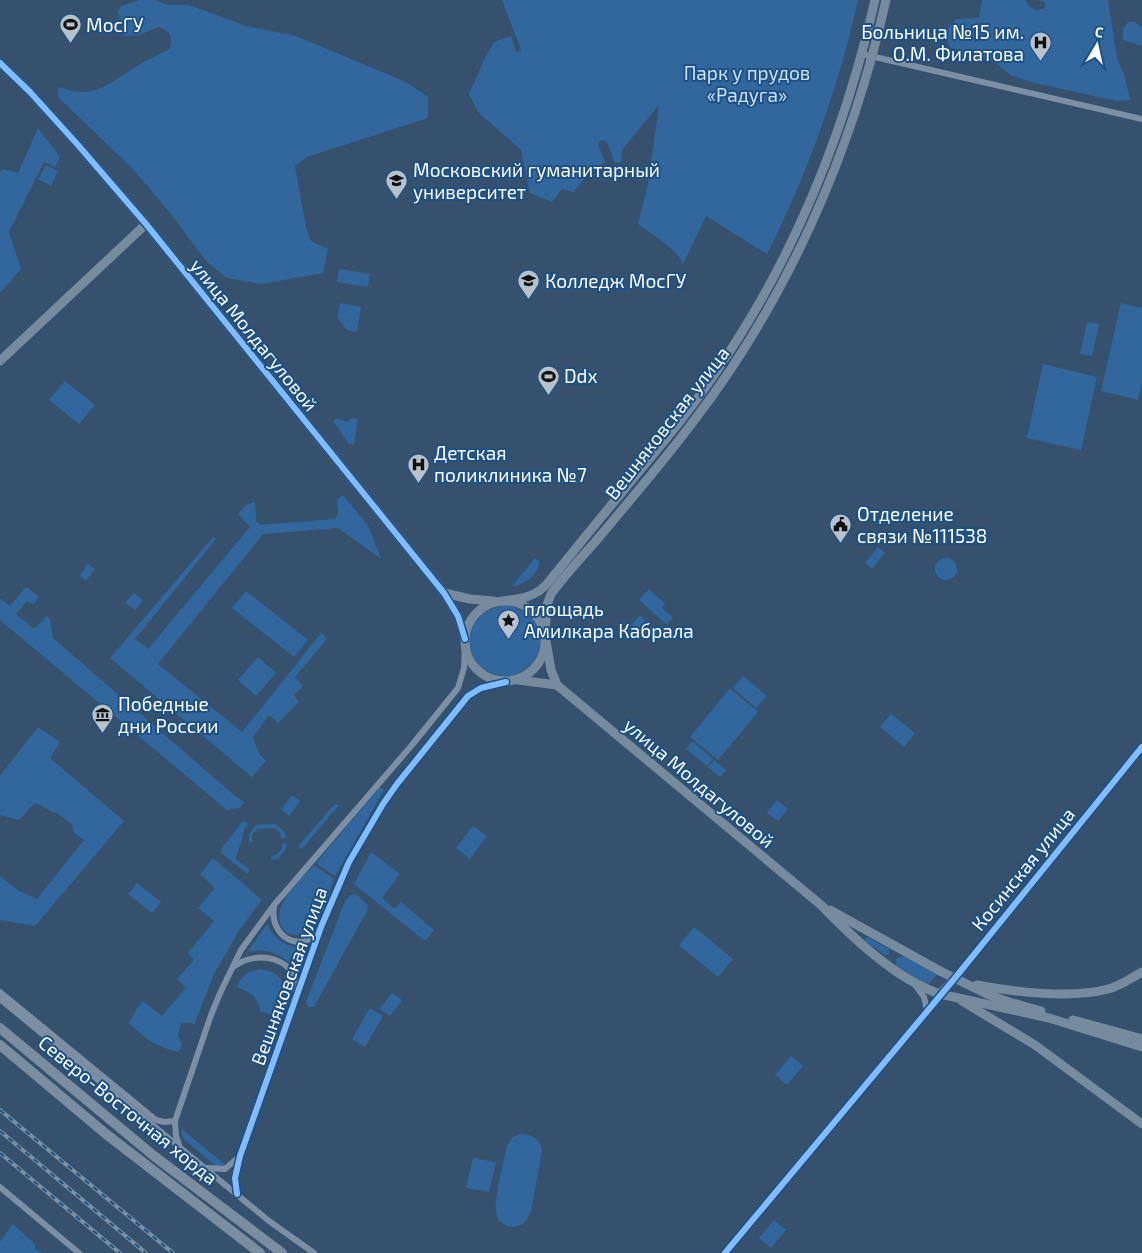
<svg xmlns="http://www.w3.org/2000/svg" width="1142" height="1253" viewBox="0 0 1142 1253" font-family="'Exo 2',sans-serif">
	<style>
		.green { fill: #31679d }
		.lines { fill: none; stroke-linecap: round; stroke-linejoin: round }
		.street { stroke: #7c8fa4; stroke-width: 6 }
		.secondary { stroke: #778b9f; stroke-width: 9 }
		.primary { stroke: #7b8da1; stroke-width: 10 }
		.rail-casing { stroke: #7c90a3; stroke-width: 4 }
		.rail { stroke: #1d5186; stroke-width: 2; stroke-dasharray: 5.5; stroke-linecap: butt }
		.cycleway-casing { stroke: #1d5186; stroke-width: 9 }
		.cycleway { stroke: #80bcff; stroke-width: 6 }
		.labels { text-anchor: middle; stroke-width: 4; stroke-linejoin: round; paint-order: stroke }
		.poi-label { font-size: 19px; fill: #fff; stroke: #1d5186; text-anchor: start }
		.park-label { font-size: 19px; fill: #cae1f8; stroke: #1d5186 }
		.street-label { font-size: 19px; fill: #fff; stroke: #1d5186 }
	</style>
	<rect width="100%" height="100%" fill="#35516e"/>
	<g class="green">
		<path d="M140,0H155L168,5H189L246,26L296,36L406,82L428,97V118L307,157L295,166L306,227L311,241L328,249L323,273L262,284L227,278L206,261L170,213L133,169L58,97V89L61,87C94,102 115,79 142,63C151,58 161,53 170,49C172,36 172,32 159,27L139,35L124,36L118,12L121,6Z"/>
		<path d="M502,0H858C839,86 807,176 767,254L706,216L683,264C679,251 650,233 638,224L648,184L659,105L622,150L621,162L615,163L607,142L601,140L598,144L605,162L591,172L573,192L562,189L552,202L530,193L521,150L478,112L469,94L484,60L494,42L511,36L516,52L521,50Z"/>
		<path d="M982,0H1025C1031,9 1035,12 1045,8V2L1036,0H1108L1117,58L1125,77L1130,100L1117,101L1035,83L1010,75L995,62L949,47L945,33L956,19L979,18Z"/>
		<path d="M1128,22H1134L1142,27V46L1123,40V29Z"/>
		<path d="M38,128L60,157L55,167L44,162L9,232L21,269L0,293V172L2,169L18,173Z"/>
		<path d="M46,165L58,171L51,186L38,179Z"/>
		<path d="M339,269L370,274L368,287L337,282Z"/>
		<path d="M340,303L361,307L357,332L347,330L337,317Z"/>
		<path d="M1121,303L1142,308V382L1138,400L1101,391Z"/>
		<path d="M1087,322L1099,324L1092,356L1080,354Z"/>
		<path d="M1043,364L1097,377L1081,450L1027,438Z"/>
		<path d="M65,381L95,405L79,424L49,400Z"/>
		<path d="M336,418L348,422L351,418L358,419L354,445L349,444L333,421Z"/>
		<path d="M343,495L369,527L381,559L338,528L263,534L158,664L242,732L321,633L327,639L295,677L303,686L294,695L299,702L278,723L269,715L253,737L259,754L266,761L252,777L110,658L213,537L216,539L135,639L148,649L250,527L238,514L246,505L255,502L256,521L260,525L335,519L338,514L337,499Z"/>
		<path d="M878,547L885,553L872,569L865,563Z"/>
		<circle cx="946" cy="569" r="11"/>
		<path d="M535,558L539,561C540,573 524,586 512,586Z"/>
		<path d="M88,564L95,569L86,581L79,576Z"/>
		<path d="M26,587L39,596L34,604L26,602L16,614L34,629L47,616L50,619L53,638L234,795L244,802L240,808L227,810L0,620V598L10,606Z"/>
		<path d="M649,589L665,604L662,608L673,617L667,625L639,600Z"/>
		<path d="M246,591L308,640L294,657L232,608Z"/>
		<path d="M134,593L143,600L135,610L125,603Z"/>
		<circle cx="505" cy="641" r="35"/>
		<path d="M640,615L654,630L645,639L631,625Z"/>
		<path d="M258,657L276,673L256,696L238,680Z"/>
		<path d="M743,676L767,696L756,708L733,688Z"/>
		<path d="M730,688L758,712L718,760L690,737Z"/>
		<path d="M891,714L915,733L904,747L880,727Z"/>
		<path d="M38,727L60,742L50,758L124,821L35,926L0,920V876L19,891L37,899L84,840L74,833L72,824L57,813L52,812L37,803C28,807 26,814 19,820L0,815V776Z"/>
		<path d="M692,741L713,759L707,766L686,749Z"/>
		<path d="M714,760L726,770L720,777L708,767Z"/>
		<path d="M380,787L384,790L335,876L316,863Z"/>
		<path d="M292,795L300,801L289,816L281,809Z"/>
		<path d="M777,800L788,809L778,821L767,813Z"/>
		<path d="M335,804L339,805L302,849L299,848V845Z"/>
		<path d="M243,821L248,824C241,832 244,834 241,843C239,849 237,852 236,859L249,869L248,874L221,853V849Z"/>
		<path d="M275,824L285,832L286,838H281L280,833L275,828L257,829L252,835V842H249V834L256,825Z"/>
		<path d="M473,826L487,836L470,859L456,848Z"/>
		<path d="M282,843H287L286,849L278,859L272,860L271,856L276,855L282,849Z"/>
		<path d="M371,852L400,874L382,898L395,909L401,902L434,930L425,941L354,884Z"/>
		<path d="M213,858L262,900L240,929L214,974L194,1025L191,1023H181L178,1035L182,1046L178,1052C157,1047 145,1039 129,1023L136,1010L143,1001L162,1016L186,988L177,979L194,960L188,953L214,921L198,908L215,888L200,874Z"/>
		<path d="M314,865L334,879C329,893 320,926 307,933C300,937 293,935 287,933C264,911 299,882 314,865Z"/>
		<path d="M137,883L161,902L152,913L128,894Z"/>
		<path d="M350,895H357L368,905L367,911L314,1007H308L306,1002L345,901Z"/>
		<path d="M267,924C275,940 291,953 309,944L299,973C290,962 279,952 264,951C259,950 253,951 248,951Z"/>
		<path d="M694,927L733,959L718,977L679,945Z"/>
		<path d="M867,937L889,949V954L885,955L865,941V938Z"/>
		<path d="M903,956H905L938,974L927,986L896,965V959Z"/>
		<path d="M260,969C275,972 279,974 286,988L276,1020L271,1014L261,1012C256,995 253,994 237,987C242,975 247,972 260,969Z"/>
		<path d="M392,993L402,1000L390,1016L380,1009Z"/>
		<path d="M370,1008L383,1016L365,1047L352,1039Z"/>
		<path d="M791,1056L803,1066L787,1085L775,1075Z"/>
		<path d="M182,1129L225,1165L222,1167L216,1166L184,1139L181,1133Z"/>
		<path d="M520,1134C532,1134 541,1139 542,1151L531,1211C529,1215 527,1221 523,1224C512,1231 497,1224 496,1212C494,1198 504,1161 507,1145L513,1137Z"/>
		<path d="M473,1158L496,1162L489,1192L466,1188Z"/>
		<path d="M774,1220L786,1230L771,1248L759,1238Z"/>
		<path d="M13,1224L35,1244V1249L43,1253H0V1242Z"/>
	</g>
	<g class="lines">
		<g class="street">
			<path d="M862,54L1142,119"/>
			<path d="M274,907C269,934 298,955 318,932"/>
			<path d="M235,966C257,949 299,958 296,991"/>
			<path d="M955,978L1142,747"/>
			<path d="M915,985L924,997L927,1010"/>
			<path d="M0,992L156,1120L164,1122L175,1121"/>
			<path d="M0,999L269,1221L314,1253"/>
			<path d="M180,1148L176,1136L175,1121L211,1015L221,991L241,950L274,905L412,745L458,688L464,668L465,647"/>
			<path d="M207,1168L225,1169L240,1156"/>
			<path d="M0,1187L79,1253"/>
			<path d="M237,1194L235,1178L240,1156L321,927L349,862L383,804L397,784L468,696L481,688L506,682"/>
			<path d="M725,1253L940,994"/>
		</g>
		<g class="secondary">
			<path d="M0,63L30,92L78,145L146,224L444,593L458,616L465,639"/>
			<path d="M0,361L146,224"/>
			<path d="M444,593L470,599L493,601"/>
			<circle cx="505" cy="641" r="40"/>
			<path d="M503,601C519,599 534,598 547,584C572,553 597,522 623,491C655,452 688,414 716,372C793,260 845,132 875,0"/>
			<path d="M545,633L547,605L551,594C564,576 580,559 595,542C628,503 662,463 693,422C788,298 852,152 886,0"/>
			<path d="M546,641L551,670L557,685L821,905C853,938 897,980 940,994L1049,1018L1142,1047"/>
			<path d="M518,680L557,685"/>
			<path d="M830,910L942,972L989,995L1009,1002L1041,1011"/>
			<path d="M977,985C1014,992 1072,999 1108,989C1120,986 1131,978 1142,972"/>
			<path d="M940,994L955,978"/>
			<path d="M962,1001L1035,1045L1142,1124"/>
			<path d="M1073,1020L1142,1039"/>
		</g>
		<g class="primary">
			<path d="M0,1028L154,1156L282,1253"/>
			<path d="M0,1045L106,1134L260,1253"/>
		</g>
		<defs>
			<g id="rail">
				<path d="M0,1110L173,1253"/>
				<path d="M0,1131L146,1253"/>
				<path d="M0,1153L120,1253"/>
			</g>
		</defs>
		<use href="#rail" class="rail-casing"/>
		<use href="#rail" class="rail"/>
		<defs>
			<g id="cycleway">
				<path d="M0,63L30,92L78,145L146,224L444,593L458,616L465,639"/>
				<path d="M237,1194L235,1178L240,1156L321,927L349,862L383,804L397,784L468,696L481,688L506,682"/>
				<path d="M725,1253L955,978L1142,747"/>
			</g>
		</defs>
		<use href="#cycleway" class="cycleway-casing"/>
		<use href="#cycleway" class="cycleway"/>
	</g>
	<defs>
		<symbol id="stadium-pin" viewBox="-11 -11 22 30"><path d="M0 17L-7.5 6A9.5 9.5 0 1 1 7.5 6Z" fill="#b8c2cc" stroke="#1d5186"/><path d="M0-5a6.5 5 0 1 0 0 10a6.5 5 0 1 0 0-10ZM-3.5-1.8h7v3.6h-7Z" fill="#111"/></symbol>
		<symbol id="hospital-pin" viewBox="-11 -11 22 30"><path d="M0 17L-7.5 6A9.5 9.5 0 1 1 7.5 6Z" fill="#b8c2cc" stroke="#1d5186"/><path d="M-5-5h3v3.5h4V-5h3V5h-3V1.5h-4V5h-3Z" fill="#111"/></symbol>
		<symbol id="university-pin" viewBox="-11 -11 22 30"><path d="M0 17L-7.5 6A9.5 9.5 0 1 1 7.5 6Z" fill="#b8c2cc" stroke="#1d5186"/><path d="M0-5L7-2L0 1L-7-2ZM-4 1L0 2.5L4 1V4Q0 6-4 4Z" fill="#111"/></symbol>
		<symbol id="civic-pin" viewBox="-11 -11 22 30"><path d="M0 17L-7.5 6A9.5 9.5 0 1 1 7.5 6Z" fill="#b8c2cc" stroke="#1d5186"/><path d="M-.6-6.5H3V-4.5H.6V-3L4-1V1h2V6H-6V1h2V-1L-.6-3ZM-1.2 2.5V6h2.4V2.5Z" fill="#111"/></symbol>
		<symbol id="sight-pin" viewBox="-11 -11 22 30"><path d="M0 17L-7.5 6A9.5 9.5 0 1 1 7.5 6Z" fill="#b8c2cc" stroke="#1d5186"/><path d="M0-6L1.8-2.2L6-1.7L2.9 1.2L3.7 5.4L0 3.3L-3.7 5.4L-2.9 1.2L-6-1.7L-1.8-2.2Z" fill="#111"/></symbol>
		<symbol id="museum-pin" viewBox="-11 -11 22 30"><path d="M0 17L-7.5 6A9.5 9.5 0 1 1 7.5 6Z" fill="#b8c2cc" stroke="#1d5186"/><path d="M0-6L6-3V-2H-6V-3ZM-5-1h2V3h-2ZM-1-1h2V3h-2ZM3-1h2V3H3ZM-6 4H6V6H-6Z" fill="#111"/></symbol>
	</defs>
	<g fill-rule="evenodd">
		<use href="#stadium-pin" x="58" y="12" width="25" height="34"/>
		<use href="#hospital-pin" x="1028" y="30" width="25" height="34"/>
		<use href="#university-pin" x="384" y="168" width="25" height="34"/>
		<use href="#university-pin" x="516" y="268" width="25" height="34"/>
		<use href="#stadium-pin" x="536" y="364" width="25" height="34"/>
		<use href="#hospital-pin" x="406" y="452" width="25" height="34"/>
		<use href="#civic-pin" x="828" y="512" width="25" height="34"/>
		<use href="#sight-pin" x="496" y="608" width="25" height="34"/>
		<use href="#museum-pin" x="90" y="702" width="25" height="34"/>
	</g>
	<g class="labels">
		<g class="poi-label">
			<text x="86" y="32">МосГУ</text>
			<text x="1024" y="39" text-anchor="end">Больница №15 им.<tspan x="1024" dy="22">О.М. Филатова</tspan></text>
			<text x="413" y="177">Московский гуманитарный<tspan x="413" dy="22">университет</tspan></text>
			<text x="545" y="288">Колледж МосГУ</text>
			<text x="564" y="383">Ddx</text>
			<text x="434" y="460">Детская<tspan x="434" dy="22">поликлиника №7</tspan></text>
			<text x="857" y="521">Отделение<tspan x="857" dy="22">связи №111538</tspan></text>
			<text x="524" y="616">площадь<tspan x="524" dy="22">Амилкара Кабрала</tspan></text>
			<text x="118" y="711">Победные<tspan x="118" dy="22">дни России</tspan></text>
		</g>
		<g class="park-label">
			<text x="747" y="80">Парк у прудов<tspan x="747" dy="22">«Радуга»</tspan></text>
		</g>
		<g class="street-label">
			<text transform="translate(254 335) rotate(51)" y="7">улица Молдагуловой</text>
			<text transform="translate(667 423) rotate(-52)" y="7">Вешняковская улица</text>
			<text transform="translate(699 783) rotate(40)" y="7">улица Молдагуловой</text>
			<text transform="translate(1023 869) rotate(-51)" y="7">Косинская улица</text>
			<text transform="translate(289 976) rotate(-70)" y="7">Вешняковская улица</text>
			<text transform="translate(128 1110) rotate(39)" y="7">Северо-Восточная хорда</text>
		</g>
	</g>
	<g transform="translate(1097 45) rotate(9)" stroke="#1d5186" stroke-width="4" paint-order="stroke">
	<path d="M0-4L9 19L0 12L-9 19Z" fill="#ffffff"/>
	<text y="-8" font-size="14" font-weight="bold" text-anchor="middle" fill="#ffffff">С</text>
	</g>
</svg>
